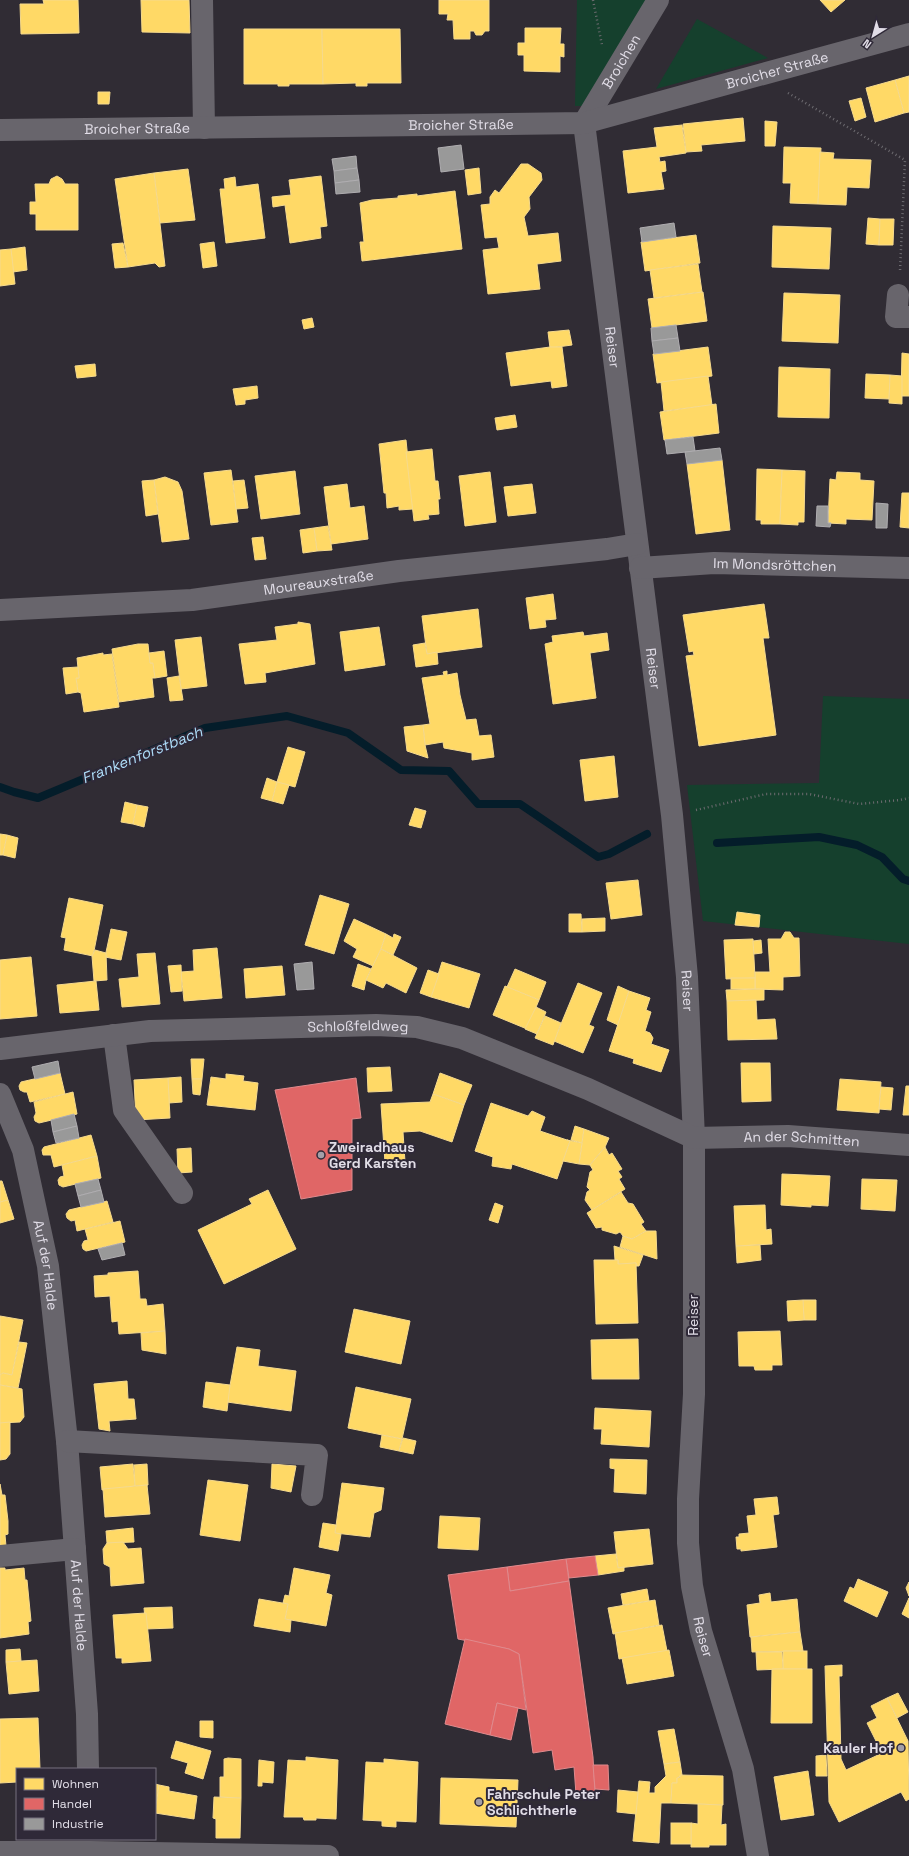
<svg xmlns="http://www.w3.org/2000/svg" width="909" height="1856" viewBox="0 0 909 1856" font-family="'Space Grotesk',sans-serif">
	<style>
		.green { fill: #15402d }
		.homes { fill: #ffd966; stroke: #f6da8d }
		.shops { fill: #e06666; stroke: #e08a8d }
		.industry { fill: #999; stroke: #afadb0 }
		.lines { fill: none; stroke-linecap: round; stroke-linejoin: round }
		.stream { stroke: #041d2a; stroke-width: 8 }
		.path { stroke: #6d6b70; stroke-width: 2.5; stroke-dasharray: 1 3; stroke-linecap: butt }
		.minor { stroke: #68656c; stroke-width: 22 }
		.poi-dot { fill: #a39fa8; stroke: #2f2938; stroke-width: 1.5 }
		.labels { text-anchor: middle; stroke-width: 4; stroke-linejoin: round; paint-order: stroke }
		.street-label { font-size: 14px; fill: #e1dde7; stroke: #2f2938 }
		.poi-label { font-size: 14px; font-weight: bold; fill: #e1dde7; stroke: #2f2938; text-anchor: start }
		.water-label { font-size: 15px; font-style: italic; fill: #aeddf9; stroke: #2f2938 }
	</style>
	<rect width="100%" height="100%" fill="#302c34"/>
	<g class="green">
		<path d="M577,0H659L596,106H575Z"/>
		<path d="M697,19L768,58L656,89Z"/>
		<path d="M823,696L909,699V944L703,921L687,785L819,783Z"/>
	</g>
	<g class="homes">
		<path d="M43,0H78L79,33L21,34L20,4H44Z"/>
		<path d="M141,0H189L190,33L142,32Z"/>
		<path d="M439,0H489V31H485L482,35H476L474,31H470V39H454L453,20H447L448,14H439Z"/>
		<path d="M820,0H845L831,12Z"/>
		<path d="M525,28H561L560,44H564V57L560,56V72L524,71V55H518V43H525Z"/>
		<path d="M244,29H322L323,84H289V86H278V84H244Z"/>
		<path d="M322,29H400L401,83H367V86H356V83L323,84Z"/>
		<path d="M909,76V112L904,113L895,80Z"/>
		<path d="M895,80L904,113L875,122L866,88Z"/>
		<path d="M98,92H110L109,104H98Z"/>
		<path d="M861,98L866,117L855,121L849,101Z"/>
		<path d="M743,118L745,141L701,145L702,151L686,152L683,124Z"/>
		<path d="M765,121L777,122L775,146H765Z"/>
		<path d="M682,125L686,153L659,157L660,162L665,161L666,171L661,172L664,189L628,193L623,151L657,147L654,128Z"/>
		<path d="M784,147L821,148L818,204L790,203L791,183H783Z"/>
		<path d="M820,152L834,153L833,159L871,160L869,188L847,187L846,205L818,204Z"/>
		<path d="M521,164H528L541,173L542,180L529,197L530,209L524,217L528,236L558,233L561,261L537,264L540,289L488,294L483,250L499,248L497,237L485,238L481,205L490,204V197L495,190L499,193Z"/>
		<path d="M479,168L481,193L468,195L465,170Z"/>
		<path d="M188,169L195,220L160,223L154,173Z"/>
		<path d="M154,173L165,266L159,267L155,263L128,267L115,179Z"/>
		<path d="M57,176L62,179L65,184H78V230H36V214H30V202H36L35,184H49L51,179Z"/>
		<path d="M321,176L327,226L320,227L321,238L290,243L285,205L273,207L272,197L291,195L289,180Z"/>
		<path d="M235,177L236,187L258,184L265,238L226,243L220,189H225L224,179Z"/>
		<path d="M455,191L462,249L362,261L360,242H364L360,203L372,200L398,198V196L417,194V196Z"/>
		<path d="M868,218L880,219L879,245L866,244Z"/>
		<path d="M880,219H894L893,245H879Z"/>
		<path d="M773,226L831,228L829,269L772,267Z"/>
		<path d="M696,235L700,263L645,271L641,242Z"/>
		<path d="M214,242L217,266L203,268L200,244Z"/>
		<path d="M123,243L128,267L115,268L112,244Z"/>
		<path d="M25,247L27,270L13,272L11,249Z"/>
		<path d="M11,249L15,284L0,286V250Z"/>
		<path d="M698,264L702,292L654,298L650,270Z"/>
		<path d="M703,292L707,321L652,328L648,299Z"/>
		<path d="M784,293L840,295L838,343L782,341Z"/>
		<path d="M312,318L314,327L304,329L302,320Z"/>
		<path d="M569,330L572,345L550,348L548,332Z"/>
		<path d="M550,347H562L567,386L552,388L551,381L511,386L506,353Z"/>
		<path d="M708,347L712,376L657,383L653,354Z"/>
		<path d="M902,353L909,354V396H901Z"/>
		<path d="M95,364L96,376L77,378L75,366Z"/>
		<path d="M779,367L830,369L829,418L778,417Z"/>
		<path d="M866,374L890,375L889,399L865,398Z"/>
		<path d="M890,375L902,376V404L889,403Z"/>
		<path d="M708,376L712,405L664,411L661,382Z"/>
		<path d="M257,386L258,398L245,400V404L236,405L233,389Z"/>
		<path d="M716,404L719,433L664,440L660,412Z"/>
		<path d="M515,415L517,427L497,430L495,418Z"/>
		<path d="M406,440L413,509L399,510V506L387,508L386,493H384L379,444Z"/>
		<path d="M432,449L435,481H438L440,499H438L439,514L428,515L429,519L414,521L406,452Z"/>
		<path d="M722,460L730,530L696,534L687,464Z"/>
		<path d="M757,469L782,470L780,524H761V520H756Z"/>
		<path d="M231,470L238,522L211,525L204,473Z"/>
		<path d="M782,470L805,471L804,522H798V525L780,524Z"/>
		<path d="M295,471L300,514L261,519L255,476Z"/>
		<path d="M490,472L496,522L465,526L459,476Z"/>
		<path d="M837,472L860,473V480L874,481L872,520L846,519V524L828,523L830,479L836,480Z"/>
		<path d="M165,477L178,482L182,491L189,539L162,542L154,480Z"/>
		<path d="M154,480L158,514L146,516L142,481Z"/>
		<path d="M244,480L248,508L236,509L233,481Z"/>
		<path d="M347,484L350,508L364,506L368,539L331,544L324,487Z"/>
		<path d="M532,484L536,513L508,516L504,487Z"/>
		<path d="M902,493H909V528L900,527Z"/>
		<path d="M328,526L332,550L317,551L314,528Z"/>
		<path d="M314,528L317,551L303,553L300,530Z"/>
		<path d="M263,537L266,559L255,560L252,538Z"/>
		<path d="M553,594L556,619L545,620L546,627L530,629L526,598Z"/>
		<path d="M764,604L769,638H763L776,735L699,746L686,656L694,655L693,651L689,652L683,615Z"/>
		<path d="M478,609L482,647L427,654L422,616Z"/>
		<path d="M298,622L310,624L315,664L265,673L266,682L245,684L239,644L277,640L275,627L298,624Z"/>
		<path d="M379,627L385,665L345,671L340,632Z"/>
		<path d="M583,632L584,636L607,633L609,650L590,653L596,698L553,704L545,644L553,642L552,636Z"/>
		<path d="M201,637L207,686L181,689L175,640Z"/>
		<path d="M425,643L427,654L437,652L438,664L416,667L413,645Z"/>
		<path d="M138,644H148L150,663H153L155,678H152L154,697L119,702L112,649Z"/>
		<path d="M164,651L167,676L155,678L153,663H150L149,653Z"/>
		<path d="M103,653V655L112,654L119,707L84,712L81,693L78,692L76,678H79L77,658Z"/>
		<path d="M78,667L79,678H76L78,692L66,694L63,668Z"/>
		<path d="M447,671V675L457,673L460,695L466,720L476,719L479,736L491,735L494,757L472,760V753L444,748L443,742L425,745L423,725L430,724L422,678L444,675L443,672Z"/>
		<path d="M179,676L183,700L170,701L167,678Z"/>
		<path d="M423,725L425,745L428,758L407,751L404,727Z"/>
		<path d="M288,747L305,752L295,787L277,782Z"/>
		<path d="M614,756L618,797L585,801L580,760Z"/>
		<path d="M267,778L277,782L272,801L261,798Z"/>
		<path d="M277,782L289,785L283,804L272,801Z"/>
		<path d="M125,802L137,805L133,824L121,822Z"/>
		<path d="M137,805L148,807L144,827L133,824Z"/>
		<path d="M415,808L426,811L421,828L409,825Z"/>
		<path d="M0,834L7,835L3,855H0Z"/>
		<path d="M7,835L18,838L15,858L3,855Z"/>
		<path d="M638,880L642,915L611,919L606,883Z"/>
		<path d="M320,895L349,904L334,954L305,945Z"/>
		<path d="M69,898L103,905L93,956L64,950L66,938L61,937Z"/>
		<path d="M737,912L760,915L759,927L735,925Z"/>
		<path d="M569,914H581L582,932H569Z"/>
		<path d="M605,918V931L582,932V919Z"/>
		<path d="M354,919L386,934L381,949L373,966L353,957L357,949L344,941Z"/>
		<path d="M111,929L127,932L121,960L105,957Z"/>
		<path d="M785,932H790L794,938H799L800,976L783,977V990L755,989V972H770L768,939H781Z"/>
		<path d="M386,934L393,938L394,934L401,937L393,955L381,949Z"/>
		<path d="M753,939L755,978L726,979L724,940Z"/>
		<path d="M761,940L762,953L754,954L753,941Z"/>
		<path d="M217,948L222,998L184,1001L181,972L194,971L193,950Z"/>
		<path d="M381,949L417,968L406,993L386,983L383,988L366,980Z"/>
		<path d="M95,950L106,953L107,980L94,981L92,956Z"/>
		<path d="M155,953L160,1004L122,1007L119,979L139,977L137,954Z"/>
		<path d="M31,957L37,1016L0,1019V960Z"/>
		<path d="M442,962L480,974L469,1008L431,997Z"/>
		<path d="M358,964L371,969L366,980L364,990L352,986Z"/>
		<path d="M181,965L182,991L171,992L168,966Z"/>
		<path d="M282,966L285,995L246,998L244,969Z"/>
		<path d="M515,969L546,982L539,1000L507,987Z"/>
		<path d="M428,970L439,974L431,997L420,993Z"/>
		<rect x="731" y="978" width="24" height="11"/>
		<path d="M96,981L99,1010L60,1013L57,985Z"/>
		<path d="M578,983L602,993L589,1025L594,1027L583,1053L554,1041Z"/>
		<path d="M505,986L539,1000L527,1029L493,1015Z"/>
		<path d="M618,986L629,991L618,1025L607,1020Z"/>
		<path d="M764,989V1000L727,1001L726,990Z"/>
		<path d="M629,991L650,998L646,1010L651,1012L645,1031L650,1033L653,1038L651,1044L669,1050L661,1072L633,1063L634,1059L609,1051Z"/>
		<path d="M756,1000L757,1020L775,1019L777,1039L728,1040L727,1001Z"/>
		<path d="M536,1007L546,1012L537,1034L525,1029Z"/>
		<path d="M545,1016L561,1023L553,1045L535,1038Z"/>
		<path d="M191,1059H204L202,1079H192Z"/>
		<path d="M741,1063H770L771,1101L742,1102Z"/>
		<path d="M390,1067L392,1091L368,1092L367,1068Z"/>
		<path d="M60,1073L65,1094L30,1102L27,1092H24L20,1090L19,1086L21,1082Z"/>
		<path d="M440,1073L472,1085L464,1105L433,1094Z"/>
		<path d="M226,1074L244,1076L243,1081L258,1083L255,1110L207,1105L211,1077L226,1079Z"/>
		<path d="M181,1077L182,1102L169,1103L168,1078Z"/>
		<path d="M168,1078L170,1118L136,1120L134,1080Z"/>
		<path d="M192,1079H202L200,1095L193,1094Z"/>
		<path d="M840,1079L881,1082L879,1113L837,1110Z"/>
		<path d="M906,1086H909V1115H903Z"/>
		<path d="M881,1087L893,1088L891,1110L879,1109Z"/>
		<path d="M73,1092L77,1114L39,1123L35,1121L34,1117L36,1113L34,1102Z"/>
		<path d="M433,1094L464,1105L452,1142L420,1131L403,1132L405,1162L385,1163L381,1104L430,1102Z"/>
		<path d="M491,1103L528,1116L532,1111L545,1117L540,1131L570,1141L557,1179L512,1164L511,1169L492,1166L493,1157L475,1151Z"/>
		<path d="M575,1126L584,1129L582,1143L571,1140Z"/>
		<path d="M584,1129L609,1138L605,1147L590,1165L579,1164Z"/>
		<path d="M91,1135L97,1156L54,1167L51,1155H43L42,1150L44,1147Z"/>
		<path d="M567,1140L582,1143L579,1164L563,1161L570,1141Z"/>
		<path d="M605,1147L609,1155L612,1153L622,1169L618,1171L622,1177L619,1179L625,1189L592,1210L585,1200L587,1192L590,1190L587,1187L590,1172L593,1170L590,1165Z"/>
		<path d="M191,1148L192,1172L178,1173L177,1149Z"/>
		<path d="M97,1156L101,1178L63,1187L59,1185L58,1180L60,1177L64,1176L62,1165Z"/>
		<path d="M782,1174L830,1176L828,1206L811,1205V1207L781,1205Z"/>
		<path d="M862,1179L897,1180L895,1211L861,1209Z"/>
		<path d="M0,1181H2L8,1200L0,1202Z"/>
		<path d="M268,1190L296,1249L224,1284L198,1230L252,1204L249,1199Z"/>
		<path d="M621,1192L628,1203L633,1204L644,1222L641,1224L646,1231L632,1239L623,1236L620,1232L616,1234L602,1230V1227L596,1228L587,1213Z"/>
		<path d="M8,1200L14,1219L0,1223V1202Z"/>
		<path d="M107,1201L113,1222L77,1231L75,1220L71,1221L67,1218L66,1214L69,1210Z"/>
		<path d="M495,1203L503,1206L498,1223L489,1220Z"/>
		<path d="M765,1205L766,1230L771,1229L772,1244L736,1246L734,1206Z"/>
		<path d="M120,1221L125,1242L86,1251L83,1249L82,1245L84,1241L88,1240L85,1229Z"/>
		<path d="M646,1231H656L657,1259L620,1247L623,1236L632,1239Z"/>
		<path d="M760,1245L761,1260L737,1263L736,1246Z"/>
		<path d="M614,1246L643,1255L639,1266H636V1263L618,1264V1260H615Z"/>
		<path d="M594,1260H618V1264L636,1263L638,1323L596,1324Z"/>
		<path d="M138,1271L140,1299H146L147,1306L163,1304L165,1331L119,1334L118,1321L112,1322L110,1296L95,1297L94,1276L108,1275V1273Z"/>
		<path d="M803,1300H816V1320H804Z"/>
		<path d="M803,1300L804,1320L788,1321L787,1301Z"/>
		<path d="M354,1309L410,1321L401,1364L345,1352Z"/>
		<path d="M0,1316L23,1320L12,1375L3,1373L0,1375Z"/>
		<path d="M165,1331L166,1354L142,1350L141,1333Z"/>
		<path d="M780,1331L782,1365H772V1370H755L754,1366H739L738,1332Z"/>
		<path d="M638,1339L639,1379H592L591,1340Z"/>
		<path d="M19,1342L27,1343L18,1388L0,1385V1375L3,1373L12,1375Z"/>
		<path d="M237,1347L260,1350L258,1366L296,1371L291,1411L227,1402Z"/>
		<path d="M127,1381L128,1399H134L136,1419L109,1421L110,1431L99,1429L94,1384Z"/>
		<path d="M206,1382L230,1385L227,1411L203,1407Z"/>
		<path d="M0,1385L22,1389L24,1417L20,1422L0,1423Z"/>
		<path d="M356,1387L411,1399L402,1439L348,1428Z"/>
		<path d="M595,1408L651,1411L649,1447L601,1444L602,1429H594Z"/>
		<path d="M10,1422V1454L6,1459L0,1460V1423Z"/>
		<path d="M382,1435L402,1439L399,1451L380,1447Z"/>
		<path d="M403,1438L416,1441L413,1454L399,1451Z"/>
		<path d="M610,1459L647,1460L646,1494L614,1492L615,1469L610,1468Z"/>
		<path d="M133,1464L135,1486L102,1490L100,1467Z"/>
		<path d="M147,1464L148,1485L135,1486L134,1465Z"/>
		<path d="M272,1464L296,1466L291,1492L271,1488Z"/>
		<path d="M208,1480L248,1485L240,1541L200,1535Z"/>
		<path d="M342,1483L384,1488L381,1510L374,1513L370,1537L335,1533Z"/>
		<path d="M0,1484L2,1495H5L8,1521V1534L5,1535L6,1546H0Z"/>
		<path d="M147,1485L150,1514L105,1517L103,1489Z"/>
		<path d="M777,1497L779,1514L773,1515L777,1547L741,1551V1549H737L736,1537H739V1534L749,1533L747,1516L756,1515L754,1499Z"/>
		<path d="M440,1516L480,1518L478,1550L438,1548Z"/>
		<path d="M323,1523L336,1525L335,1533L341,1534L338,1551L319,1547Z"/>
		<path d="M133,1528L134,1542L107,1543L106,1531Z"/>
		<path d="M649,1529L653,1564L618,1568L614,1532Z"/>
		<path d="M123,1542L128,1549L141,1548L144,1583L111,1586L110,1567L104,1564L103,1549L107,1543Z"/>
		<path d="M616,1554L618,1568L624,1567V1571L598,1575L595,1556Z"/>
		<path d="M0,1568H5V1570L24,1568L25,1580H27L31,1621L28,1622L29,1634L0,1638Z"/>
		<path d="M294,1568L330,1575L326,1593L332,1595L326,1626L285,1619L288,1604L283,1603L285,1595L289,1596Z"/>
		<path d="M858,1579L888,1592L877,1617L844,1601L850,1587L854,1589Z"/>
		<path d="M909,1582V1596L906,1588Z"/>
		<path d="M647,1589L649,1601L623,1605L621,1594Z"/>
		<path d="M770,1593L771,1602L797,1599L800,1632L750,1637L747,1605L760,1603L759,1595Z"/>
		<path d="M909,1598V1618L902,1614Z"/>
		<path d="M259,1599L288,1604L285,1619L291,1620L290,1632L254,1626Z"/>
		<path d="M655,1600L659,1625L613,1634L608,1608Z"/>
		<path d="M172,1607L173,1628L146,1629L144,1608Z"/>
		<path d="M146,1613L151,1661L122,1663V1658H116L113,1615Z"/>
		<path d="M662,1625L667,1651L619,1659L615,1633Z"/>
		<path d="M800,1632L803,1651L752,1652L751,1637Z"/>
		<path d="M20,1649L21,1661L6,1662V1650Z"/>
		<path d="M669,1650L674,1676L627,1684L622,1658Z"/>
		<rect x="783" y="1651" width="24" height="18"/>
		<path d="M756,1652H782L783,1669L757,1670Z"/>
		<path d="M37,1660L39,1691L9,1694L6,1662Z"/>
		<path d="M842,1665V1676H839L841,1759L846,1770L908,1741L909,1799L906,1801L901,1792L839,1822L829,1802L825,1666Z"/>
		<path d="M772,1669H812V1723H771Z"/>
		<path d="M898,1693L908,1712L897,1718L887,1698Z"/>
		<path d="M887,1698L908,1741L882,1753L867,1723L877,1718L871,1706Z"/>
		<path d="M38,1718L40,1769H17V1782L0,1783V1719Z"/>
		<path d="M200,1721H213V1738L200,1737Z"/>
		<path d="M674,1729L680,1762L664,1764L658,1731Z"/>
		<path d="M176,1741L211,1751L203,1779L185,1773L188,1763L171,1758Z"/>
		<path d="M826,1755L827,1776H816V1756Z"/>
		<path d="M306,1757L338,1760L336,1819L316,1818V1820H304L303,1817H284L288,1760L306,1761Z"/>
		<path d="M228,1758L241,1759V1798L220,1797V1777H224V1759Z"/>
		<path d="M384,1759L418,1762L416,1822L396,1821V1827L382,1826V1821L363,1820L366,1762L384,1763Z"/>
		<path d="M259,1760L274,1762L273,1783L262,1782V1786H258Z"/>
		<path d="M680,1762L682,1775L677,1778V1783H672L671,1803H661L659,1843L633,1841L639,1781L650,1782L649,1793H655V1787L666,1776L664,1764Z"/>
		<path d="M808,1771L814,1815L781,1820L774,1777Z"/>
		<path d="M680,1775L723,1776V1805L671,1803L672,1783H677V1778L680,1777Z"/>
		<path d="M441,1778L518,1780L516,1827L440,1824Z"/>
		<path d="M155,1784L159,1785L155,1811Z"/>
		<path d="M159,1785L169,1787V1791L197,1796L194,1819L155,1813Z"/>
		<path d="M618,1790L638,1792L636,1814L617,1812Z"/>
		<path d="M214,1797L241,1798L240,1838H216V1819L213,1818Z"/>
		<path d="M698,1804L722,1805L721,1825L726,1824V1845H709V1847H691V1823L698,1824Z"/>
		<rect x="671" y="1823" width="20" height="21"/>
	</g>
	<g class="shops">
		<path d="M356,1078L361,1118L352,1119V1190L301,1199L275,1090Z"/>
		<path d="M595,1556L598,1575L569,1578L566,1559Z"/>
		<path d="M566,1559L569,1581L510,1591L507,1567Z"/>
		<path d="M507,1567L510,1591L569,1581L593,1757L595,1793L576,1794L574,1767L555,1770L552,1750L533,1753L519,1654L509,1649L458,1639L448,1575Z"/>
		<path d="M465,1639L509,1649L519,1654L526,1710L497,1703L490,1735L445,1724Z"/>
		<path d="M497,1703L518,1708L511,1740L490,1735Z"/>
		<path d="M593,1765H608L609,1790L595,1789Z"/>
	</g>
	<g class="industry">
		<path d="M461,145L464,169L441,172L438,148Z"/>
		<path d="M356,156L357,168L334,171L332,159Z"/>
		<path d="M357,168L359,180L335,183L334,171Z"/>
		<path d="M359,180L360,192L336,194L335,183Z"/>
		<path d="M674,223L676,237L642,242L640,228Z"/>
		<path d="M676,325L678,338L652,341L651,328Z"/>
		<path d="M678,338L680,351L654,354L652,341Z"/>
		<path d="M693,437L695,451L667,454L665,440Z"/>
		<path d="M720,448L722,460L687,464L685,452Z"/>
		<path d="M876,503L888,504L887,528H876Z"/>
		<path d="M817,506H828V523H831L830,527L816,526Z"/>
		<path d="M312,962L314,989L297,990L294,964Z"/>
		<path d="M58,1061L60,1073L35,1079L32,1067Z"/>
		<path d="M74,1114L77,1126L53,1132L51,1120Z"/>
		<path d="M77,1126L79,1138L56,1143L53,1132Z"/>
		<path d="M98,1179L101,1190L78,1196L75,1184Z"/>
		<path d="M101,1190L104,1202L81,1207L78,1196Z"/>
		<path d="M122,1243L125,1255L102,1260L98,1249Z"/>
	</g>
	<g class="lines">
		<g class="stream">
			<path d="M0,787L14,792L38,798L205,728L287,716L348,733L401,770L449,771L478,804H520L598,857L609,854L647,834"/>
			<path d="M717,843L819,837L857,845L882,857L903,879L909,881"/>
		</g>
		<g class="path">
			<path d="M593,0L602,45"/>
			<path d="M788,93L905,160L900,271"/>
			<path d="M696,810L766,794H809L859,804L900,800L909,798"/>
		</g>
		<g class="minor">
			<path d="M202,0L204,128"/>
			<path id="s1" d="M584,123L672,815L687,977L694,1138V1394L688,1499V1543L692,1586L701,1631L743,1769L758,1856"/>
			<path id="s2" d="M584,123L658,0"/>
			<path id="s3" d="M0,130L584,123L909,34"/>
			<path d="M898,295L896,317H909"/>
			<path id="s4" d="M640,568L714,563L909,568"/>
			<path id="s5" d="M0,610L192,600L399,571L607,549L637,544"/>
			<path d="M114,1035L124,1110L182,1193"/>
			<path id="s6" d="M0,1049L150,1031L376,1025L417,1027L462,1038L588,1089L694,1138L788,1136L909,1145"/>
			<path id="s7" d="M0,1094L23,1150L48,1266L67,1441L87,1714L88,1769"/>
			<path d="M67,1441L317,1455L312,1495"/>
			<path d="M0,1556L75,1549"/>
			<path d="M0,1852H91L328,1856"/>
		</g>
	</g>
	<g class="poi-dot">
		<circle cx="321" cy="1155" r="4"/>
		<circle cx="901" cy="1748" r="4"/>
		<circle cx="479" cy="1802" r="4"/>
	</g>
	<g class="labels">
		<g class="street-label">
			<text dy="5" stroke="none"><textPath href="#s2" startOffset="72">Broichen</textPath></text>
			<text dy="5" stroke="none"><textPath href="#s3" startOffset="784">Broicher Straße</textPath></text>
			<text dy="5" stroke="none"><textPath href="#s3" startOffset="461">Broicher Straße</textPath></text>
			<text dy="5" stroke="none"><textPath href="#s3" startOffset="137">Broicher Straße</textPath></text>
			<text dy="5" stroke="none"><textPath href="#s1" startOffset="226">Reiser</textPath></text>
			<text dy="5" stroke="none"><textPath href="#s4" startOffset="135">Im Mondsröttchen</textPath></text>
			<text dy="5" stroke="none"><textPath href="#s5" startOffset="320">Moureauxstraße</textPath></text>
			<text dy="5" stroke="none"><textPath href="#s1" startOffset="550">Reiser</textPath></text>
			<text dy="5" stroke="none"><textPath href="#s1" startOffset="874">Reiser</textPath></text>
			<text dy="5" stroke="none"><textPath href="#s6" startOffset="359">Schloßfeldweg</textPath></text>
			<text dy="5" stroke="none"><textPath href="#s6" startOffset="825">An der Schmitten</textPath></text>
			<text dy="5" stroke="none"><textPath href="#s7" startOffset="178">Auf der Halde</textPath></text>
			<text transform="translate(693 1315) rotate(-90)" y="5">Reiser</text>
			<text dy="5" stroke="none"><textPath href="#s7" startOffset="520">Auf der Halde</textPath></text>
			<text dy="5" stroke="none"><textPath href="#s1" startOffset="1522">Reiser</textPath></text>
		</g>
		<g class="poi-label">
			<text x="329" y="1152">Zweiradhaus<tspan x="329" dy="16">Gerd Karsten</tspan></text>
			<text x="893" y="1753" text-anchor="end">Kauler Hof</text>
			<text x="487" y="1799">Fahrschule Peter<tspan x="487" dy="16">Schlichtherle</tspan></text>
		</g>
		<g class="water-label">
			<text transform="translate(142 755) rotate(-22)" y="5">Frankenforstbach</text>
		</g>
	</g>
	<rect x="16" y="1768" width="140" height="72" fill="#2f2938" stroke="#76717e"/>
	<rect x="24" y="1778" width="20" height="12" fill="#ffd966" stroke="#76717e"/>
	<text x="52" y="1788" font-size="12" fill="#e1dde7">Wohnen</text>
	<rect x="24" y="1798" width="20" height="12" fill="#e06666" stroke="#76717e"/>
	<text x="52" y="1808" font-size="12" fill="#e1dde7">Handel</text>
	<rect x="24" y="1818" width="20" height="12" fill="#999999" stroke="#76717e"/>
	<text x="52" y="1828" font-size="12" fill="#e1dde7">Industrie</text>
	<g transform="translate(873 36) rotate(217)" stroke="#2f2938" stroke-width="3" paint-order="stroke">
	<path d="M0-3L7 15L0 10L-7 15Z" fill="#e1dde7"/>
	<text y="-6" font-size="11" font-weight="bold" text-anchor="middle" fill="#e1dde7">N</text>
	</g>
</svg>
